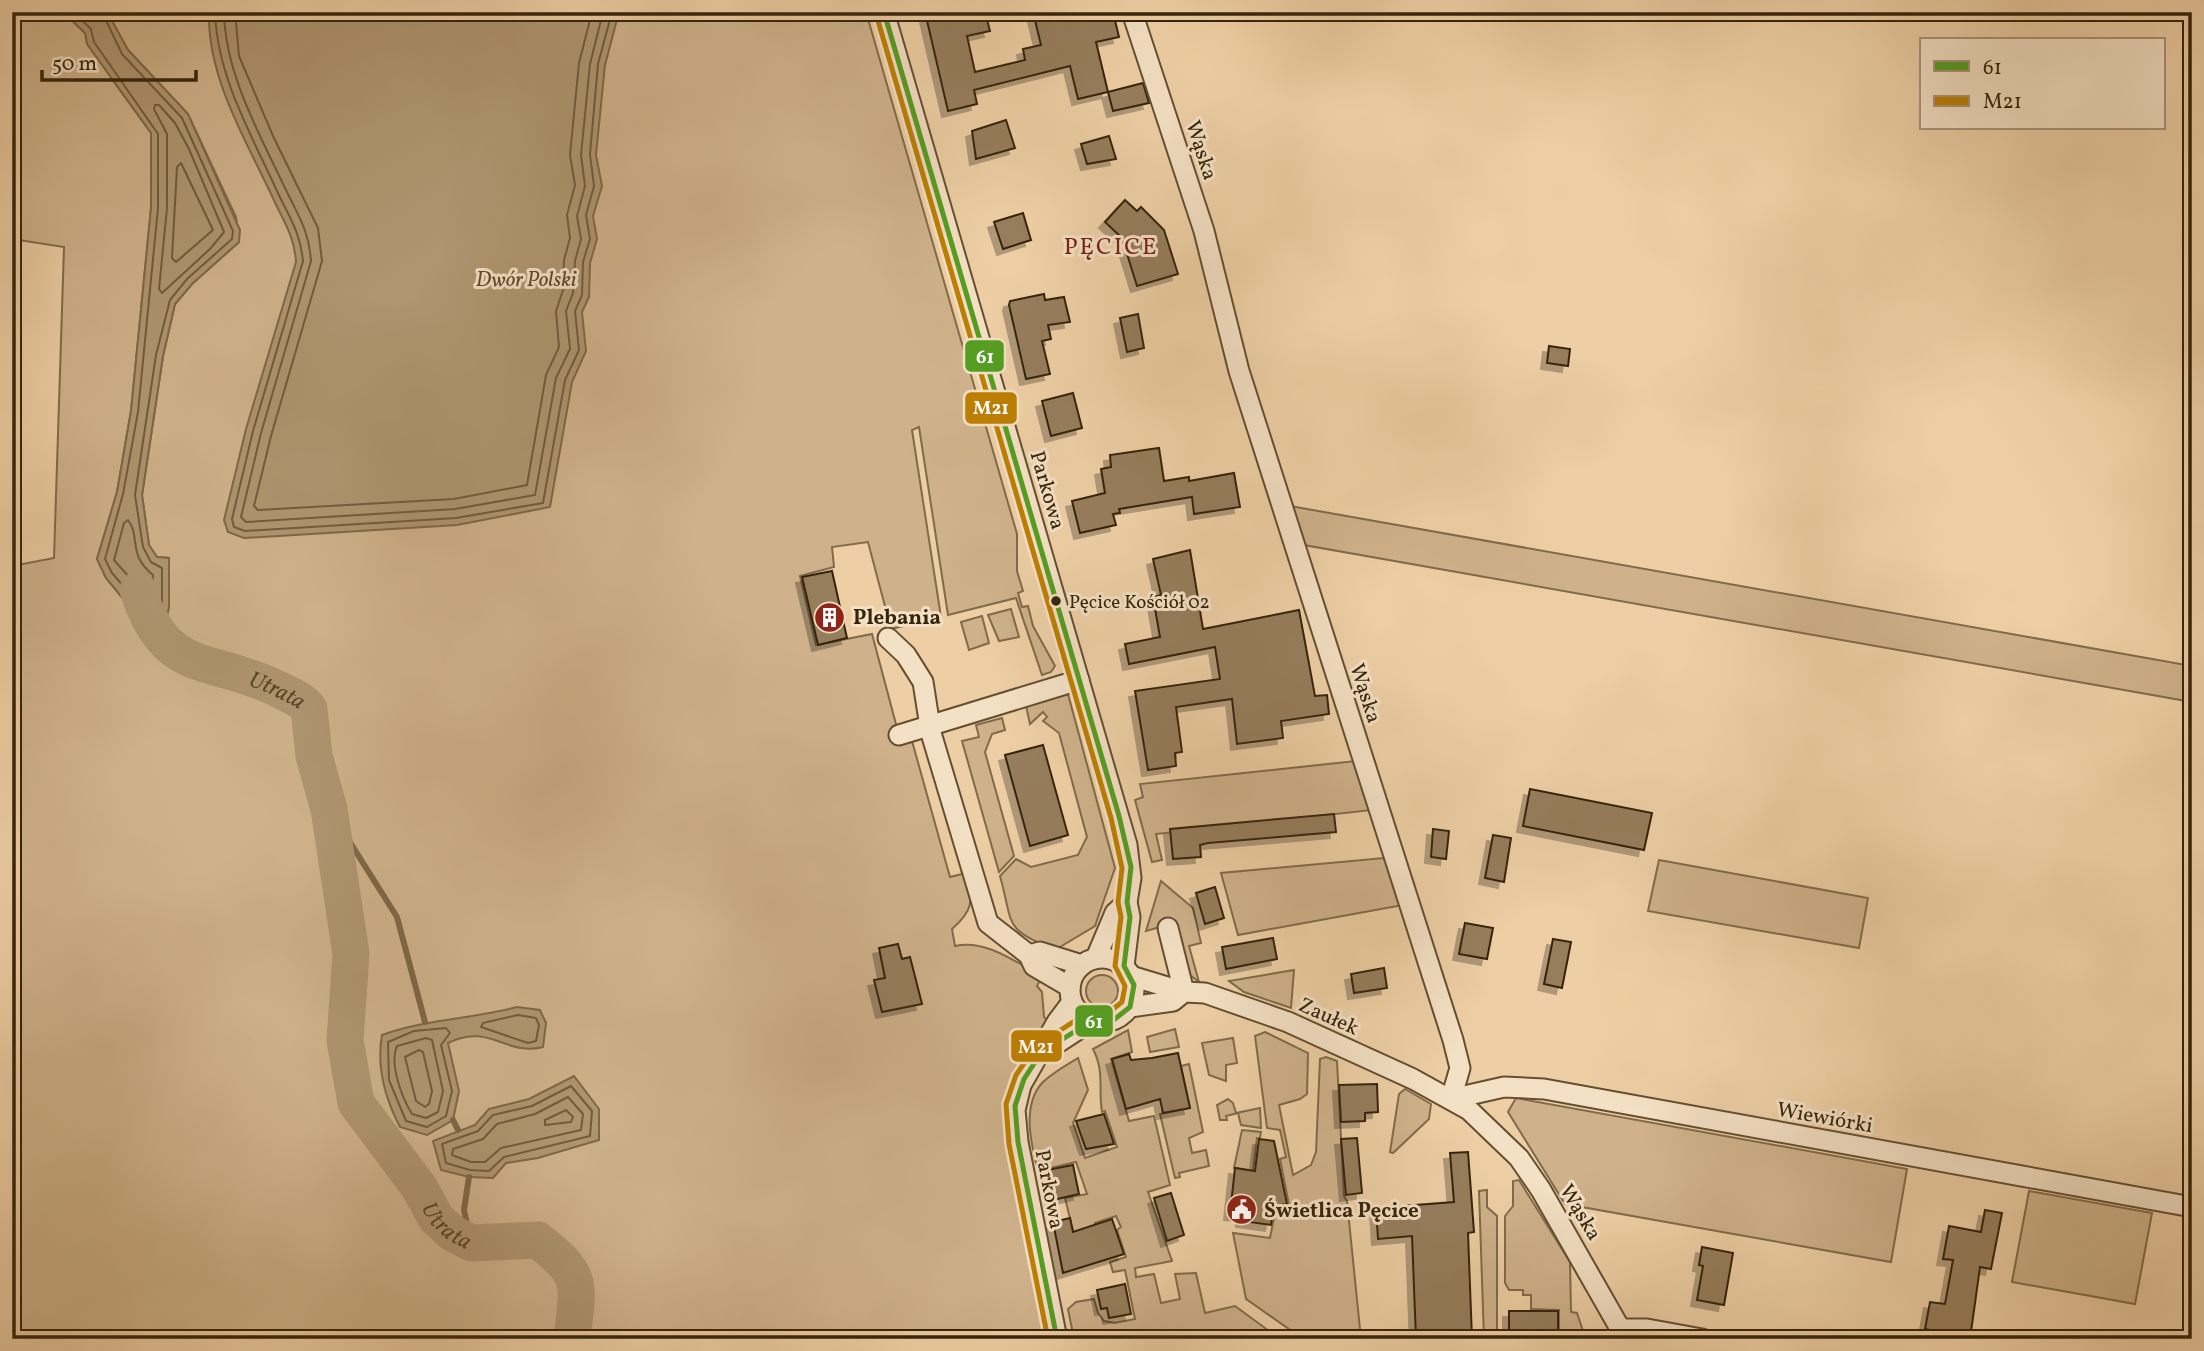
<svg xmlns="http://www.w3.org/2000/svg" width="2204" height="1351" viewBox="0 0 2204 1351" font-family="Vollkorn,serif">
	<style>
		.green { fill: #cfb28b; stroke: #826b4a; stroke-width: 2 }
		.water { fill: #af9570; stroke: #7f6847; stroke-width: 2 }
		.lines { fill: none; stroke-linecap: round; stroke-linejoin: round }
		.shore { stroke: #725c3d; stroke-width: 2 }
		.stream { stroke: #7f6847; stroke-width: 6 }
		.river { stroke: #af9570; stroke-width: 37 }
		.building { fill: #967d5b; stroke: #36240a; stroke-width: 2; filter: url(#shadow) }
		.minor-casing { stroke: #644f31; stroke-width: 23 }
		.minor { stroke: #f4e0c4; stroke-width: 19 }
		.bus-1-casing { stroke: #f4e0c4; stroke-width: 10 }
		.bus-2-casing { stroke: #f4e0c4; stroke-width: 10 }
		.bus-1 { stroke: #559e22; stroke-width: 5 }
		.bus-2 { stroke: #bd7f03; stroke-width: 5 }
		.bus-dot { fill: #36240a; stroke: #f4e0c4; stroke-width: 2.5 }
		.labels { text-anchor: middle; stroke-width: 6; stroke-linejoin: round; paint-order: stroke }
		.bus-label { font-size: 19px; fill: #36240a; stroke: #f4e0c4; text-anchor: start }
		.street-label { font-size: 21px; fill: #36240a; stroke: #f4e0c4 }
		.park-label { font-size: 21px; font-style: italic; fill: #5c482a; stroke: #f4e0c4 }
		.poi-label { font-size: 21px; font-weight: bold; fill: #36240a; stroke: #f4e0c4; text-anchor: start }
		.water-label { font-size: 23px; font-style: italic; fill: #5a4629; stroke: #f4e0c4 }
		.quarter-label { font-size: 24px; letter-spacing: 2px; fill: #7a1f14; stroke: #f4e0c4 }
		.line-badge { stroke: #f4e0c4; stroke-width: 2.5 }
		.badge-label { font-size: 19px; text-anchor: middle; font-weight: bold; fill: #fff }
	</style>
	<defs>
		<filter id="shadow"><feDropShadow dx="-6" dy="6" stdDeviation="0" flood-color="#0004"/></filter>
	</defs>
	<rect width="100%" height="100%" fill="#eecfa5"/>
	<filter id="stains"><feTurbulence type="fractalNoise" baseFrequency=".00286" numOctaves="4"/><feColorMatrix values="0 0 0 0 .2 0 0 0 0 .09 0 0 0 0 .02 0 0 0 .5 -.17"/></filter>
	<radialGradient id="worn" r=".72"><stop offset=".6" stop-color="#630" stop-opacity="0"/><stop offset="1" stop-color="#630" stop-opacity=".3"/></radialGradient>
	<g class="green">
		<path d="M12,12H63L85,33L114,82L151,133V208L131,411L117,492L97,559L106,578L152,634L162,635L169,607V558L157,557L149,545L142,495L163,356L175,304L192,284L239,242L236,217L188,114L128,50L107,12H866L1017,534V571L1023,591L1018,593L1022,607L1028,606L1033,626L1055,666L1051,672L1042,675L1016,598L948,615L919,427L912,430L941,617L891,629L868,542L832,547L834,567L800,576L816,645L872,634L901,743L912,741L950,877L966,873C972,901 975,909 952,929L955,946C986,939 1015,962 1042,976L1037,986L1042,992L1044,1017L1049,1022C1027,1054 1005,1082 1004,1123L1047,1339H12V566L54,558L64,247L12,239Z"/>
		<path d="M1290,506L2192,666V702L1304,545Z"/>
		<path d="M1011,609L1019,637L999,641L988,615Z"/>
		<path d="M982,616L989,643L969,650L961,622Z"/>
		<path d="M1068,694L1115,868L1095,926L1055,950C1002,928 1014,926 1000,876L1016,859L1031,867L1078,855L1087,837L1059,733L1043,721L1047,717L1043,712L1030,724L1026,706Z"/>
		<path d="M1002,718L1005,730L992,734L985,752L1014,856L999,872L962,741L979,737L976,725Z"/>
		<path d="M1356,761L1372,810L1156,834L1162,860L1152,862L1135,800L1143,797L1140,784Z"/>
		<path d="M1384,858L1403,905L1238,935L1221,873Z"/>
		<path d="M1659,860L1868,898L1859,948L1648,911Z"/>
		<path d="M1161,881L1193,908L1201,943L1189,946L1199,982L1190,975L1174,923L1146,931Z"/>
		<path d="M1294,970L1291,1008L1244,992L1229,981Z"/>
		<circle cx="1102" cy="991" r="16"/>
		<path d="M1175,1029L1179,1047L1150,1052L1147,1037Z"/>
		<path d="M1128,1030L1132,1052L1111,1059L1129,1121L1154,1116L1170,1185L1148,1192L1172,1261L1135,1268L1136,1277L1154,1274L1161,1303L1180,1299L1175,1274L1196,1273L1205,1313L1235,1306L1280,1339H1074L1068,1309L1076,1302L1094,1299L1098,1313L1104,1321L1115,1323L1135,1319L1125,1270L1113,1272L1110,1262L1126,1257L1117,1230L1121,1227L1116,1216L1095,1223L1101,1241L1077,1247L1065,1198L1087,1194L1076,1162L1046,1169L1049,1190L1044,1192L1045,1199C1038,1166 1016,1112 1042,1083C1052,1073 1066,1065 1078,1058L1088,1090L1073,1123L1085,1158L1117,1147L1105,1111L1102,1112C1098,1090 1105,1072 1093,1049Z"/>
		<path d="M1265,1032L1308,1053L1307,1094L1300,1099L1279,1105L1293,1175L1311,1165L1316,1152L1320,1059L1326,1057L1337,1061L1344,1196L1347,1201L1361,1339H1303L1246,1299L1233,1233L1270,1238L1276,1208L1289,1205L1280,1159L1286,1157L1280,1130L1267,1128L1255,1036Z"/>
		<path d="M1233,1038L1237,1063L1226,1065V1081L1209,1075L1202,1043Z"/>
		<path d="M1189,1064L1203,1132L1189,1138L1192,1153L1206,1150L1209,1166L1179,1173L1180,1177L1175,1178L1160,1114L1190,1108L1181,1066Z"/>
		<path d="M1405,1089L1431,1104L1429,1119L1393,1153L1390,1152L1399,1094Z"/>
		<path d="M1516,1098L1907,1169L1891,1262L1565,1204L1508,1112Z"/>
		<path d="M1228,1099L1233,1103L1236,1113L1260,1108L1261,1128L1241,1125L1238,1113L1226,1116L1227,1120H1220L1217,1105Z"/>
		<path d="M1242,1130L1261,1132L1260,1138H1257L1253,1171L1234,1168Z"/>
		<path d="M1519,1180L1570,1262L1571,1312L1577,1313L1583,1331L1592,1339H1559V1310L1531,1309V1295H1523V1290H1509L1505,1283V1216L1513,1206V1181Z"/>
		<path d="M1487,1190V1207L1497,1216V1339H1484L1479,1191Z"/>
		<path d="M2029,1191L2152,1213L2135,1304L2012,1282Z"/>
	</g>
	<g class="water">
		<path d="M63,12H107L128,50L188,114L240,230L239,242L192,284L175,304L163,356L142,495L149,545L157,557L169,558V607L163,635L152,634L106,578L97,559L117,492L131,411L151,208V133L87,44L85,33Z"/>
		<path d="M209,12H619L605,65L596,155L602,186L593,216L597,239L590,263L589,297L582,312L586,351L572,382L550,507L457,525L244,538L228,532L224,520L246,429L296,262C294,234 283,221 272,196C245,139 207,76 209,12Z"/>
		<path d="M517,1007L540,1010L546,1023L543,1047C507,1057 489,1022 448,1043L459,1091L453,1120L427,1135L400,1127C385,1098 376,1068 382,1035C426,1019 472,1019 517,1007Z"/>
		<path d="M574,1076L599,1109V1140L538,1158L506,1163L493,1178L469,1177L441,1170L433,1141L475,1125L489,1109L529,1099Z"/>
	</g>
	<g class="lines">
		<g class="shore">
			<path d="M73,12L91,29L94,42L158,134V208L138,412L123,494L105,559L112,573L154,622L162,606V568L151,562L143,547L135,495L156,355L170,300L187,279L232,239L233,231L182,118L122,54L102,12"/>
			<path d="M215,12C217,76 251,134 277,191C289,217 300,231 303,261L253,431L232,519L234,527L245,531L456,518L543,503L565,380L579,350L575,311L582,295L583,262L590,239L586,215L594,186L590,154L598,64L612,12"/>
			<path d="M224,12C225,74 260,135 286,190C299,217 309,231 311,261L261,433L241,517L246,522L455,509L535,495L556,378L570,349L566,311L573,293L575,261L581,239L577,216L585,186L581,155L590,64L603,12"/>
			<path d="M235,12L239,56L273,136L318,228L322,261L271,436L254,506L258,510L454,499L527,485L546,375L559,347L556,311L563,290L564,260L570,238L567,215L575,185L570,155L579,63L592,12"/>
			<path d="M155,105H159L175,123L189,149L224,232L210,249L162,293L159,289L167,208V134L154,109Z"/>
			<path d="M181,163L213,230L176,262L172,258L177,167Z"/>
			<path d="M128,520C141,537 127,554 153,575L151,602L114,560L124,523Z"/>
			<path d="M518,1015L536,1018L539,1025L536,1041L528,1043L481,1027L483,1023Z"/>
			<path d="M446,1028L450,1033L441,1045L452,1091L446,1116L427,1127L406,1121L389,1080L388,1042L414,1031Z"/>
			<path d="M426,1038L432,1040L443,1091L438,1112L426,1118L412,1114C402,1098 389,1064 397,1046Z"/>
			<path d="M419,1050L423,1052L432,1091L429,1104L425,1107L416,1101L405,1057Z"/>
			<path d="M571,1086L592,1111L590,1136L504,1157L489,1171L470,1170L446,1163L442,1144L478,1131L493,1115L532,1106Z"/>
			<path d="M568,1097L583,1114L581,1130L501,1148L485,1162H471L452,1155L453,1149L483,1139L497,1124L535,1114Z"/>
			<path d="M566,1110L573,1117L571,1122L545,1125V1120Z"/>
		</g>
		<g class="stream">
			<path d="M329,809L397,917L425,1022"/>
			<path d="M453,1120L458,1130"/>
			<path d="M469,1177L464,1210L471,1243"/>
		</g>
		<path class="river" id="s1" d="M138,590C166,678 209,655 278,689C289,695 302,699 309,709L314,756L329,809L351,954L345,1040L356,1103L419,1187L436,1218L452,1233L471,1243L538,1240C585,1277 578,1283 572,1339"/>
	</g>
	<g class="building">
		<path d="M925,12H985L990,31L967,36L975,72L1025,60L1023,49L1041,45L1033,12H1113L1119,37L1096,42L1108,92L1078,99L1070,66L974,90L977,104L948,111Z"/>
		<path d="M1143,83L1149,103L1113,111L1108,92Z"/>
		<path d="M1006,120L1015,148L976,159L972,131Z"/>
		<path d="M1109,136L1116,159L1087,164L1081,144Z"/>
		<path d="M1125,200L1137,211L1141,207L1164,230L1178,274L1137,286L1122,238L1105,222Z"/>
		<path d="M1023,213L1031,240L1003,249L994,222Z"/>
		<path d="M1044,294L1045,300L1064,297L1070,322L1048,325L1051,339L1042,341L1050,374L1026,379L1009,305L1010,301Z"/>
		<path d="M1138,314L1144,348L1127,352L1120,318Z"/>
		<path d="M1549,346L1570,349L1568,366L1547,363Z"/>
		<path d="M1073,393L1082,428L1051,436L1042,401Z"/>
		<path d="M1159,448L1164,481L1189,477V481L1234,473L1240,507L1194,514L1192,497L1119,509L1120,513L1113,514L1116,525L1080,533L1072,501L1105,493L1101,469L1111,467L1110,455Z"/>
		<path d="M1190,550L1203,629L1299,610L1315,696L1327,695L1329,714L1281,721L1283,738L1237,744L1232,699L1176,707L1182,752L1175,753L1176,766L1148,770L1135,691L1220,679L1215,647L1129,664L1125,644L1160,637L1153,597L1161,595L1153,559Z"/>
		<path d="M832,571L847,638L818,645L802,577Z"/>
		<path d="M1043,745L1068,835L1030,846L1005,755Z"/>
		<path d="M1530,789L1652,813L1644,850L1523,826Z"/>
		<path d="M1334,814L1336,832L1208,843L1200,845L1201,857L1173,859L1170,829Z"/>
		<path d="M1433,829L1449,831L1446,859L1431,857Z"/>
		<path d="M1493,835L1511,838L1504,882L1485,878Z"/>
		<path d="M1215,887L1224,918L1205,924L1196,893Z"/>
		<path d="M1465,923L1493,928L1487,959L1459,954Z"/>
		<path d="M1273,938L1277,959L1226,969L1222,947Z"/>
		<path d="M1553,939L1571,942L1562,988L1544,984Z"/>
		<path d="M898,944L902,959L910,957L922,1004L882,1012L874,980L885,978L879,948Z"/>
		<path d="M1384,968L1387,988L1354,993L1351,974Z"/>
		<path d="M1178,1053L1190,1108L1163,1113L1160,1099L1126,1109L1112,1059L1129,1054L1131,1060L1152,1058Z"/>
		<path d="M1377,1084L1378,1112L1365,1113V1121L1341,1122L1339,1085Z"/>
		<path d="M1104,1114L1114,1144L1086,1149L1076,1121Z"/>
		<path d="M1357,1138L1362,1193L1346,1195L1341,1139Z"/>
		<path d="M1259,1139L1274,1141L1287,1204L1274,1206L1271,1225L1242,1221L1243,1215L1230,1214L1235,1168L1255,1171Z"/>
		<path d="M1468,1152L1474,1232L1468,1233L1472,1339H1416L1412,1236L1378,1239L1376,1208L1454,1202L1450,1153Z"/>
		<path d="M1073,1165L1079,1194L1053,1200L1047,1170Z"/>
		<path d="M1171,1193L1184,1235L1167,1241L1154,1198Z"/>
		<path d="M1985,1210L2002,1213L1991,1269L1980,1267L1970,1339H1949L1950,1334L1925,1329L1930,1302L1945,1304L1953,1260L1943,1259L1949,1226L1981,1232Z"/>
		<path d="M1070,1218L1073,1232L1112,1219L1124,1254L1063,1273L1053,1222Z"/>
		<path d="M1702,1247L1733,1253L1724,1305L1697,1300L1703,1266L1699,1265Z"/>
		<path d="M1125,1284L1131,1314L1109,1318L1107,1308L1101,1309L1097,1290Z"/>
		<rect x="1509" y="1311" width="49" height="28"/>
	</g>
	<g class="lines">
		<defs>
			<g id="minor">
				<path d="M884,12L1127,845L1131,878L1127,902L1130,917L1124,966"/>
				<path d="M1132,12L1204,231L1239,371L1453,1040L1460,1068L1451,1099"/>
				<path d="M888,638L906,655L923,682L931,733L988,923L1029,955L1034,966L1070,987"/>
				<path d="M899,735L1079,680"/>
				<path d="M1168,928L1184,992"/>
				<path d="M1029,955L1040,952L1082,965"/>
				<circle cx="1102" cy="990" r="32"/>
				<path d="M1096,958L1115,913L1127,902"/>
				<path d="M1131,976L1184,992L1205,993L1288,1022L1413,1079L1469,1110L1519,1158L1541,1190L1626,1339"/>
				<path d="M1130,1007L1173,1001L1184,992"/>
				<path d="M1042,1053L1091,1021"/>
				<path d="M1451,1099L1504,1087L1544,1089L2192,1207"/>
				<path d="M1620,1329H1647L1702,1339"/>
				<path d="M1057,1339L1018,1142L1015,1110L1021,1085L1057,1022L1072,1002"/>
			</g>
		</defs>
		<use href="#minor" class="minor-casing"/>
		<use href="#minor" class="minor"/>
		<defs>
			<path id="bus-1" d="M884,12L1119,816L1131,867L1127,902L1130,917L1124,966L1134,985L1130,1007L1111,1022L1091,1021L1041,1053L1024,1079L1015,1106L1018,1142L1057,1339"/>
			<path id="bus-2" d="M876,14L1111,818L1122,868L1118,902L1121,917L1115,966L1125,986L1122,1002L1108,1013H1087L1036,1046L1016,1075L1006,1104L1009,1144L1048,1339"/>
		</defs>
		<use href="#bus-1" class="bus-1-casing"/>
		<use href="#bus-2" class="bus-2-casing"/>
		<use href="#bus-1" class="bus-1"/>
		<use href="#bus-2" class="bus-2"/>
	</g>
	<defs>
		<symbol id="building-disc" viewBox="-11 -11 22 22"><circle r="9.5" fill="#8f2418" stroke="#f4e0c4"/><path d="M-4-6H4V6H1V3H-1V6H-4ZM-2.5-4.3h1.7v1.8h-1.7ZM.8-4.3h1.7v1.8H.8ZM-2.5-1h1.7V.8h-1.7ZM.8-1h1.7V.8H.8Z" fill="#fff"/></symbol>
		<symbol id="civic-disc" viewBox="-11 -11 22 22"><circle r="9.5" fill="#8f2418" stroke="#f4e0c4"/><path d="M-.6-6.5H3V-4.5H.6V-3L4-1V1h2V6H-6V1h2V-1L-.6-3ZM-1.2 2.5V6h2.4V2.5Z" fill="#fff"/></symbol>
	</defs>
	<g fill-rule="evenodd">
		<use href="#building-disc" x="812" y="600" width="35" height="35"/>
		<use href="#civic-disc" x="1224" y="1192" width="35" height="35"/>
	</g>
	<circle class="bus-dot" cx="1056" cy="601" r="6"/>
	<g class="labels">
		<g class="bus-label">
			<text x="1069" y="608">Pęcice Kościół 02</text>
		</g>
		<g class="street-label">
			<text transform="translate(1202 150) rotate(72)" y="7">Wąska</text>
			<text transform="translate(1048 490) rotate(74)" y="7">Parkowa</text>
			<text transform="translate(1366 693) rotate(72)" y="7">Wąska</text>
			<text transform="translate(1329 1016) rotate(24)" y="7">Zaułek</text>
			<text transform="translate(1825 1117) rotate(10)" y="7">Wiewiórki</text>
			<text transform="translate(1050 1189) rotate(79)" y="7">Parkowa</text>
			<text transform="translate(1581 1212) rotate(59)" y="7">Wąska</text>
		</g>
		<g class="park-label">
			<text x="526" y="286">Dwór Polski</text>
		</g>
		<g class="poi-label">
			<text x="853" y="624">Plebania</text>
			<text x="1264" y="1217">Świetlica Pęcice</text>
		</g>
		<g class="water-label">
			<text dy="8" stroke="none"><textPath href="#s1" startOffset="182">Utrata</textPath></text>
			<text dy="8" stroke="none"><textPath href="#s1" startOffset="772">Utrata</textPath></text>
		</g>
		<g class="quarter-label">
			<text x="1111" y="254">PĘCICE</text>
		</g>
	</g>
	<g class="line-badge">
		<rect x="964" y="339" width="41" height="34" rx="7" fill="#559e22"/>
		<rect x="964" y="391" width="54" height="34" rx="7" fill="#bd7f03"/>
		<rect x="1074" y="1004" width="40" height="34" rx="7" fill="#559e22"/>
		<rect x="1010" y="1029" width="53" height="34" rx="7" fill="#bd7f03"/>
	</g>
	<g class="badge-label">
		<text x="985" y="363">61</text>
		<text x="991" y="414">M21</text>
		<text x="1094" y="1028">61</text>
		<text x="1036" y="1053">M21</text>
	</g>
	<rect width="2204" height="1351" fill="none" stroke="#eecfa5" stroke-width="42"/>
	<rect x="14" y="14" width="2176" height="1323" fill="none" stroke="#36240a" stroke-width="3.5"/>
	<rect x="21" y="21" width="2162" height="1309" fill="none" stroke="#36240a" stroke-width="2"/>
	<rect x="1920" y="38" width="245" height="91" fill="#f4e0c4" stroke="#a8957a" stroke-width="2"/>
	<rect x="1934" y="61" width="35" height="10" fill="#559e22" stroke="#a8957a" stroke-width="2"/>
	<text x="1983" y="74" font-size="21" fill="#36240a">61</text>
	<rect x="1934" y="96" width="35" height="10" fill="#bd7f03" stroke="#a8957a" stroke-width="2"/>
	<text x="1983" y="108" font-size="21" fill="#36240a">M21</text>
	<path d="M42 70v10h154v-10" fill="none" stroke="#36240a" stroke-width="3.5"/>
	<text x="52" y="70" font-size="21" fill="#36240a" stroke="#f4e0c4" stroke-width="5" paint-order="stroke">50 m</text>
	<rect width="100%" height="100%" filter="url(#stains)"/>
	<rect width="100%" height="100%" fill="url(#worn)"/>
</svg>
